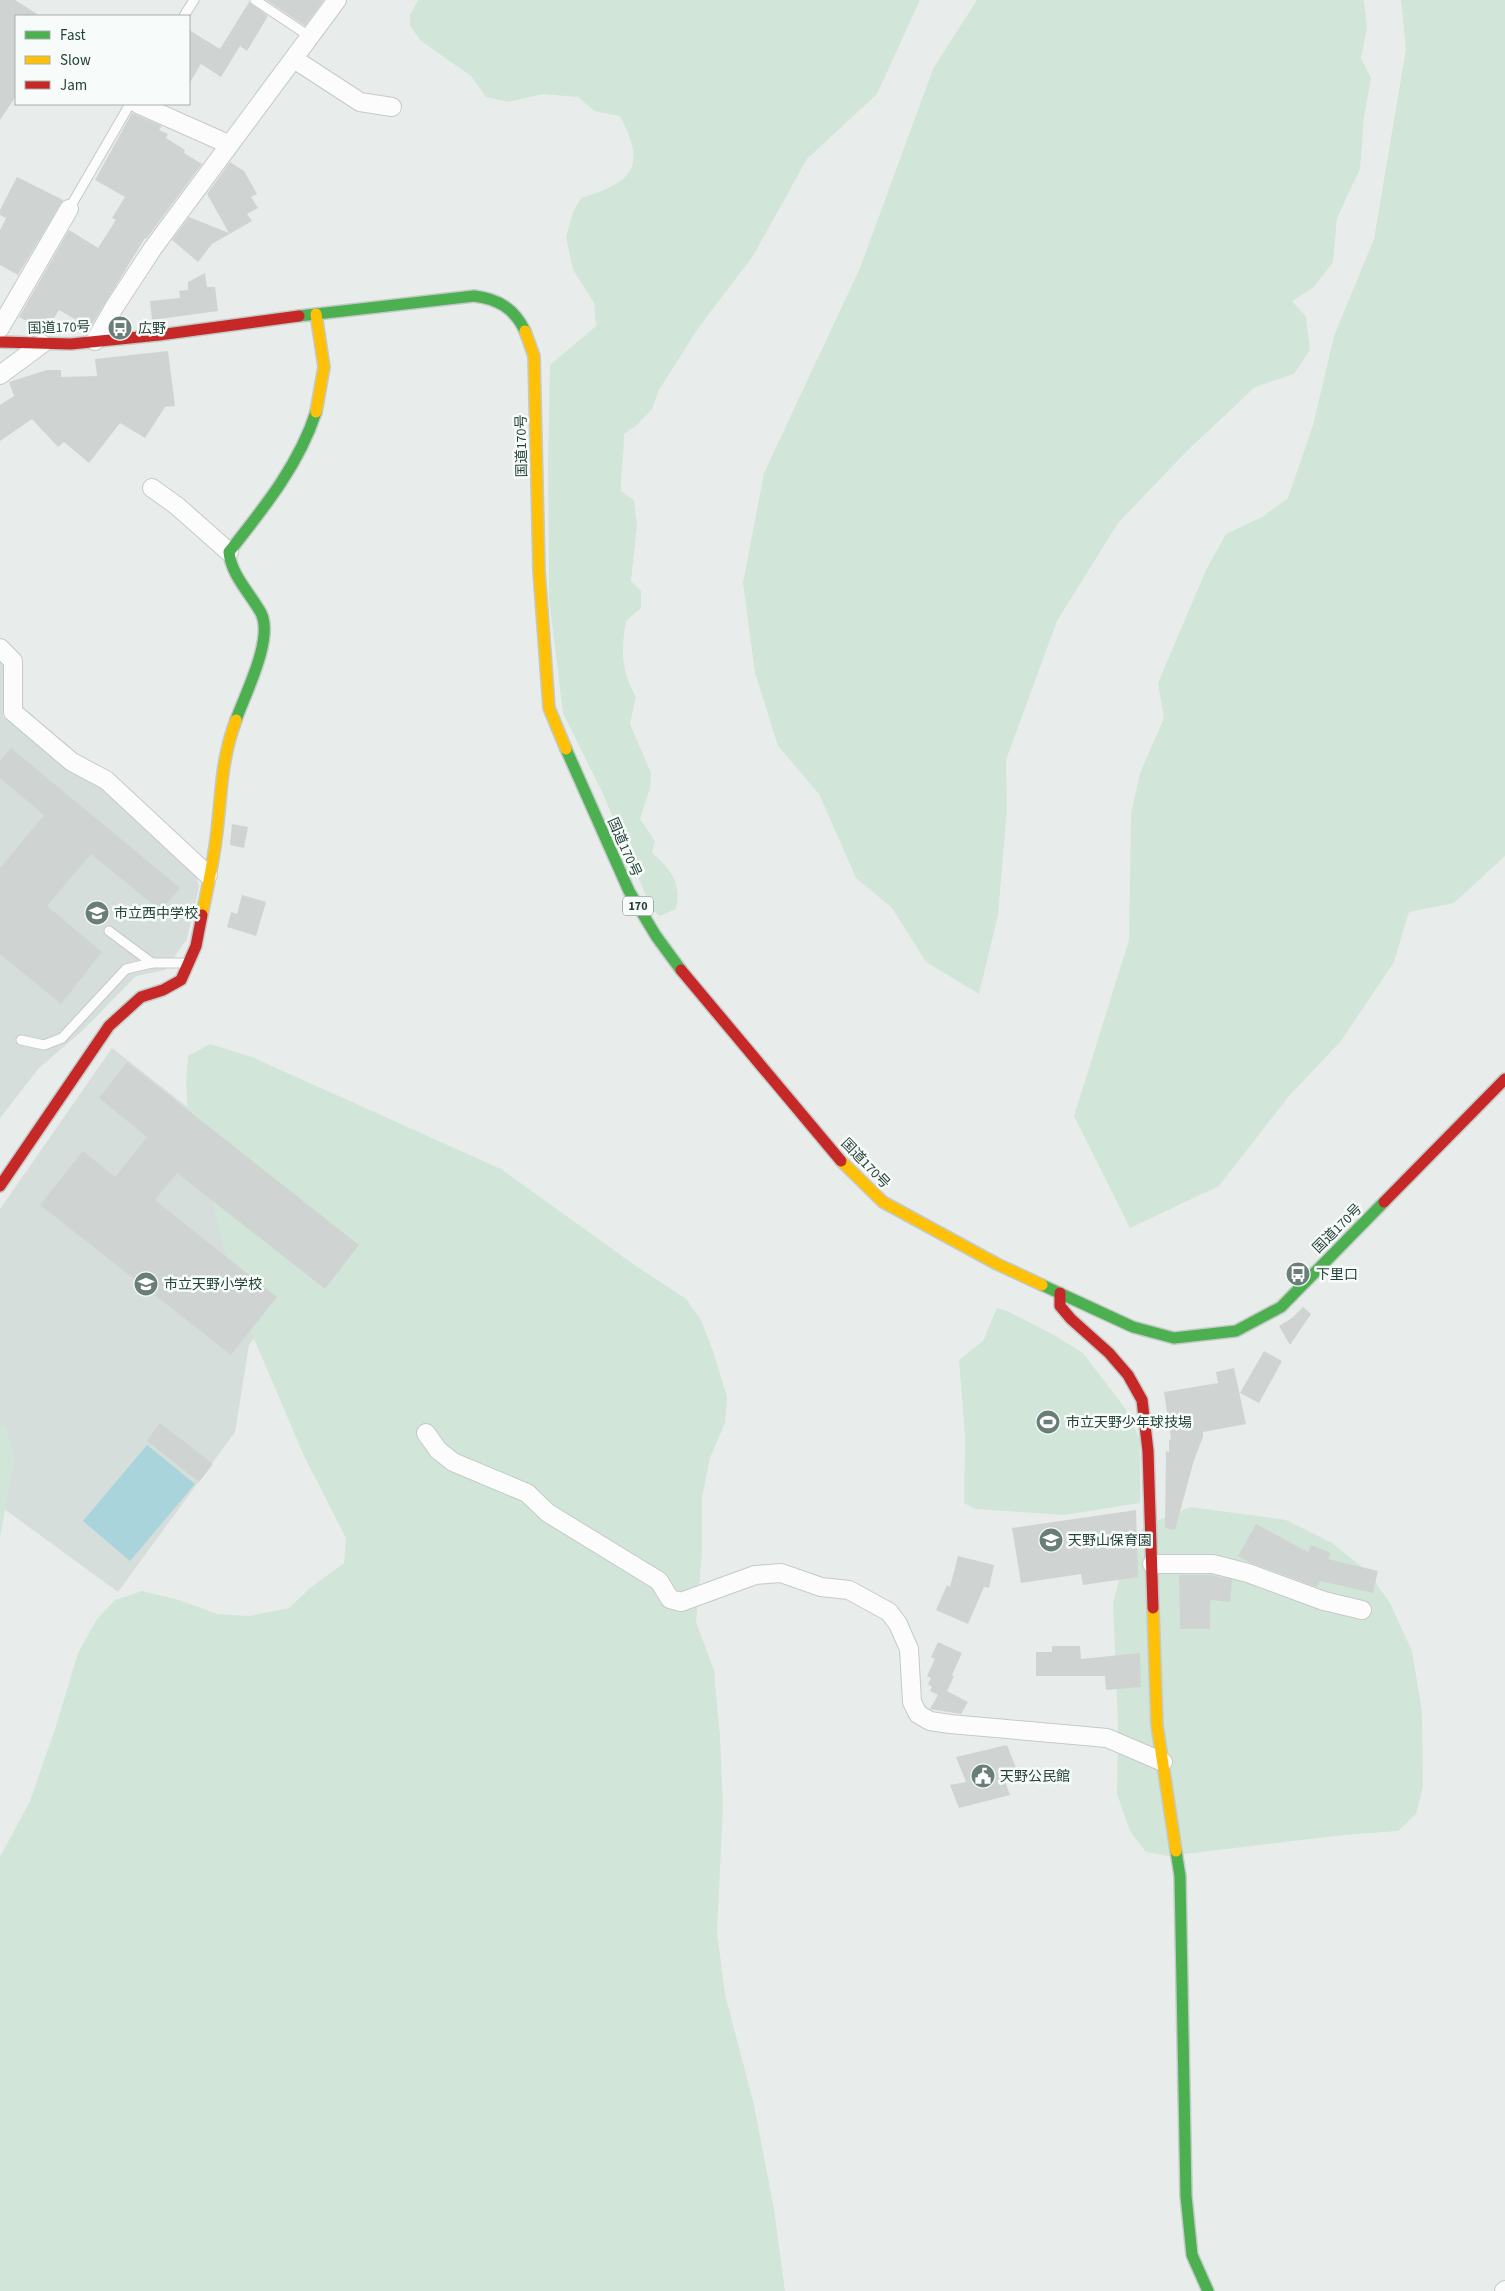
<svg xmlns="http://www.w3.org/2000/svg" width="1505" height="2291" viewBox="0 0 1505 2291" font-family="'Source Sans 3','Noto Sans JP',sans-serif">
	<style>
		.built { fill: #d6dedb }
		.green { fill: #d1e6d8 }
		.water { fill: #a9d4db }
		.building { fill: #cfd4d2 }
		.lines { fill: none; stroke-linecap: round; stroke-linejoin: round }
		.lane-casing { stroke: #c5cac8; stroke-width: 11 }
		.street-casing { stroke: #c5cac8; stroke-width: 20 }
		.fast-casing { stroke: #c3cbc8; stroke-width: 14 }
		.slow-casing { stroke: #c3cbc8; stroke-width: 14 }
		.jam-casing { stroke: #c3cbc8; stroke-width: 14 }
		.lane { stroke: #fcfcfc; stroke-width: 9 }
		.street { stroke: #fcfcfc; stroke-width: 18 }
		.fast { stroke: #4caf50; stroke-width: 11 }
		.slow { stroke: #ffc107; stroke-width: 11 }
		.jam { stroke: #c62828; stroke-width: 11 }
		.labels { text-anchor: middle; stroke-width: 5; stroke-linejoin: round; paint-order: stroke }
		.shield { fill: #f7fbf9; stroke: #637a73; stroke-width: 1 }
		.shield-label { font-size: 12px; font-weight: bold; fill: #24423a }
		.street-label { font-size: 14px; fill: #24423a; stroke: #f7fbf9 }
		.poi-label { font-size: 14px; fill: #24423a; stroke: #f7fbf9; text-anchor: start }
	</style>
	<rect width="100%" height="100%" fill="#e8edeb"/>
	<g class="built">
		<path d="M0,659L5,664L3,717L110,791L195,869L199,887L187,939L165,970L136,976L81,1032L39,1068L0,1118Z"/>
		<path d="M112,1048L337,1224L249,1345L235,1432L118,1592L0,1506V1209Z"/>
	</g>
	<g class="green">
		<path d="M418,0H920L877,94L807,159L753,256L699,327L659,390L652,409L637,425L624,434C624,454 621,472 621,491L634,500L637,526L631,581L641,591V608L626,621C621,651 621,670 636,697L630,724L651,773L650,788L640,819L655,841L652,853C671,868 682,885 676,909L660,916L652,910L603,794L563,713L549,599L548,460L550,365L596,326L594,303L573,270L566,237L573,212L581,198C633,182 647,168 620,116L594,111L578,97L542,94L509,102L486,97L471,76L421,41L410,26V15Z"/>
		<path d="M977,0H1364L1367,28L1361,58L1371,78L1364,117L1360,169L1337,218L1333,262L1314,287L1292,301L1306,317L1310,350L1294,374L1255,387L1187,451L1118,523L1057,621L1006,760L1007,809L998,915L979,994L926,962L892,908L856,878L819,794L778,746L755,673L743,583L764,473L860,268L933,69Z"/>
		<path d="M1401,0H1505V856L1454,903L1409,912L1394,962L1341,1041L1289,1096L1219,1186L1130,1228L1074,1116L1129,940L1131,814L1140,773L1164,718L1158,683L1206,570L1226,534L1262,517L1288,498L1313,425L1334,336L1374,239L1406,49Z"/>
		<path d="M210,1044L252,1057L501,1169L636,1266L686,1299L701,1320L713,1351L727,1397L725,1423L710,1458L702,1498V1553L696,1622L714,1670L720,1736L723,1807L717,1932L725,1994L754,2105L774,2209L785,2291H0V1857L30,1801L56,1726L78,1653L97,1619L115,1600L142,1591L179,1600L217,1614L249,1616L289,1608L310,1588L344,1563L346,1538L304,1456L246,1320L227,1258L207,1181L189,1128L186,1082L188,1056Z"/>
		<path d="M997,1308L1007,1311L1054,1335L1083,1353L1125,1408L1140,1440V1503L1064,1515L975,1509L964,1503L965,1436L959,1360L983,1341Z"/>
		<path d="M0,1425L5,1426L15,1456L0,1537Z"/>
		<path d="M1191,1507L1286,1520L1332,1543L1368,1572L1390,1603L1412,1651L1422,1711L1423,1786L1416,1814L1398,1831L1344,1835L1168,1856L1146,1852L1130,1831L1117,1794L1118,1722L1113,1603L1126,1554L1144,1526Z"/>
	</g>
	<path class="water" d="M147,1445L195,1484L130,1561L83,1521Z"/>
	<g class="building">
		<path d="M0,0H15L40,16H16V96L0,120Z"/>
		<path d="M266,0H324L305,26Z"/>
		<path d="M249,2L268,16L247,51L240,46L221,77L201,64L189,84V30L220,49Z"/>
		<path d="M132,113L162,126L159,130L168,134L166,138L185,150L184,153L202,164L146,239L145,238L91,326L69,327V321L76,320L59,310L49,326L41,322L38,327L19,317L69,230L98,248L116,220L112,218L125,197L95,180Z"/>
		<path d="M230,162L244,171L257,194L251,197L258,208L247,214L252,221L212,244L198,262L172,240L189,217L229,233L207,194Z"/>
		<path d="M17,177L63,200L18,275L0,265V230L6,218L0,215V210Z"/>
		<path d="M205,273L207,287H215L218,311L152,320L150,301L180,298L179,291L188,290V282Z"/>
		<path d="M168,351L175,406L165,407L145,438L120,423L89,463L64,442L58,447L32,419L0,441V405L14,396L9,382L47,370H61V377L97,376L95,359Z"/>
		<path d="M11,748L180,888L161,911L91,854L47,906L102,952L61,1004L0,954V868L44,815L0,778V761Z"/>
		<path d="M232,824L248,827L244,848L230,845Z"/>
		<path d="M242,895L266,902L256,936L227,927L231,912L237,914Z"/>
		<path d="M127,1062L359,1245L325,1289L177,1173L155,1200L277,1297L231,1355L40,1205L83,1151L115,1177L147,1137L99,1098Z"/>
		<path d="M1303,1307L1311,1314L1290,1345L1279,1326L1292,1318Z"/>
		<path d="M1264,1351L1282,1361L1259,1403L1240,1393Z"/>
		<path d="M1234,1368L1246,1424L1203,1432V1437L1194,1460L1175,1530L1165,1528L1166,1451L1169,1452V1440L1171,1439L1164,1392L1218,1383L1216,1372Z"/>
		<path d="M160,1423L213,1464L199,1482L147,1441Z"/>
		<path d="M1136,1510L1138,1577L1083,1585L1081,1574L1021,1583L1012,1528Z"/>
		<path d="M1256,1524L1308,1552L1311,1545L1331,1553L1328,1559L1378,1571L1373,1593L1320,1581L1317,1587L1249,1562L1238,1556Z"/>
		<path d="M958,1556L994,1565L989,1588L984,1587L968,1624L936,1610L947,1585L950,1587Z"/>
		<path d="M1179,1575H1212L1232,1580L1230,1602L1210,1600V1629H1180Z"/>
		<path d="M938,1642L962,1653L952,1675L954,1676L947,1691L968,1702L961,1714L930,1709L938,1695L930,1691L932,1687L928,1684L931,1678L927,1676L935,1659L931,1657Z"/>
		<path d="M1052,1646H1080L1081,1659L1140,1653L1141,1687L1106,1690L1105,1676H1036V1652H1052Z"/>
		<path d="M1007,1745L1016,1768L1001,1770L1010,1795L959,1808L950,1785L966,1782L956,1757Z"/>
	</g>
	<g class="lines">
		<defs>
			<g id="lane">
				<path d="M255,0L309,36"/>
				<path d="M184,16L194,0"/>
				<path d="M69,209L130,104"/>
				<path d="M109,931L152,963"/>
				<path d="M21,1040L44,1045L62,1038L126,969L152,963H185"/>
			</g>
			<g id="street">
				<path d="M294,59L360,102L392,107"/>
				<path d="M138,104L228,144"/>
				<path d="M0,328L69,209"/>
				<path d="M95,341L115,306L153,248L337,0"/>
				<path d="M0,375L42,344"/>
				<path d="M152,488L177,506L229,552"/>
				<path d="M0,648L13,661V712L72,762L106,780L208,875"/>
				<path d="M426,1433L438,1450L453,1462L527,1493L548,1513L659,1581L670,1599L681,1602L755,1575L781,1573L821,1587L849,1590L889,1612L898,1624L909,1649L912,1702L918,1714L930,1721L950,1724L1107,1738L1163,1762"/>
				<path d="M1152,1564H1213L1248,1573L1324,1601L1362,1610"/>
				<path d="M1504,2291L1505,2290"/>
			</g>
			<g id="fast">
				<path d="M299,316L474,296C498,299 514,308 525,331"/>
				<path d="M236,720C245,694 274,639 261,613C250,593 231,575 229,552C263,509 299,465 316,412"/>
				<path d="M566,749L629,891L656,936L681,970"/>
				<path d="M1042,1285L1133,1327L1174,1338L1236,1331L1281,1307L1384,1202"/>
				<path d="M1176,1851L1180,1876L1186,2196L1192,2255L1208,2291"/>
			</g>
			<g id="slow">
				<path d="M316,314L324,367L316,412"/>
				<path d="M525,331L534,356L539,571L549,708L566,749"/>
				<path d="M202,915C207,890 213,864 216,839C222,794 220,763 236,720"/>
				<path d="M841,1161L883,1202L997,1264L1042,1285"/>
				<path d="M1153,1608L1157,1725L1176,1851"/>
			</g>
			<g id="jam">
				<path d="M0,342L71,344L159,335L299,316"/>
				<path d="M681,970L841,1161"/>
				<path d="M0,1186L109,1026L141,997L163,990L181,980L196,946L202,915"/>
				<path d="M1384,1202L1505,1079"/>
				<path d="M1060,1293V1306L1071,1319L1109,1353L1128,1375L1142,1400L1148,1451L1153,1608"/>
			</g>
		</defs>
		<use href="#lane" class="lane-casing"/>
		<use href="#street" class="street-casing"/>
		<use href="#fast" class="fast-casing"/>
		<use href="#slow" class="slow-casing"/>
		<use href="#jam" class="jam-casing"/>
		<use href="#lane" class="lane"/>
		<use href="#street" class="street"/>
		<use href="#fast" class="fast"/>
		<use href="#slow" class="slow"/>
		<use href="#jam" class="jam"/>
	</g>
	<defs>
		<symbol id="bus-disc" viewBox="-11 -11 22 22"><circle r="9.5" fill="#697e78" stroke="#f7fbf9"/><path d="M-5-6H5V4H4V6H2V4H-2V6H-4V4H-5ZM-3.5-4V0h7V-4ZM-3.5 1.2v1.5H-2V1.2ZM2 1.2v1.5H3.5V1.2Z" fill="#fff"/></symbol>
		<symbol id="school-disc" viewBox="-11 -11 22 22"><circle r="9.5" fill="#697e78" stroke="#f7fbf9"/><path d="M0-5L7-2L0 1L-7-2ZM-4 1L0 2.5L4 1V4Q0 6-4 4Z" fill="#fff"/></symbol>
		<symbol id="stadium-disc" viewBox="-11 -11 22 22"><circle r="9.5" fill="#697e78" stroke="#f7fbf9"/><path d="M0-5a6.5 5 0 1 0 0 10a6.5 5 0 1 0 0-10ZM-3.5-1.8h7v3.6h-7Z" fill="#fff"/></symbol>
		<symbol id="civic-disc" viewBox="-11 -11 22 22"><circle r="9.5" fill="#697e78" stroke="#f7fbf9"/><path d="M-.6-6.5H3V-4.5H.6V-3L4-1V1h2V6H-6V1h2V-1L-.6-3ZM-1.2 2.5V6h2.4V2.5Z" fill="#fff"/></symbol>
	</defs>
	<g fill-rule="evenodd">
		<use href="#bus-disc" x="106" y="314" width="28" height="28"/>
		<use href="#school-disc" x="83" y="899" width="28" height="28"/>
		<use href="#bus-disc" x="1284" y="1260" width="28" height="28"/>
		<use href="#school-disc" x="132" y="1270" width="28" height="28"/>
		<use href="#stadium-disc" x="1034" y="1408" width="28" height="28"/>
		<use href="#school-disc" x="1037" y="1526" width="28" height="28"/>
		<use href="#civic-disc" x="969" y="1762" width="28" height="28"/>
	</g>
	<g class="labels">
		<rect class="shield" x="623" y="896.5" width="30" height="19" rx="4"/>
		<g class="shield-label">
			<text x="638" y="910">170</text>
		</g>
		<g class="street-label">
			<text transform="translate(59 327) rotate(-2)" y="5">国道170号</text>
			<text transform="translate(521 446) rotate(-91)" y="5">国道170号</text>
			<text transform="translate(625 847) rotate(66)" y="5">国道170号</text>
			<text transform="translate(866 1163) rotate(46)" y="5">国道170号</text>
			<text transform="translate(1337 1228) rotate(-45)" y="5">国道170号</text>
		</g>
		<g class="poi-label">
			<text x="138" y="333">広野</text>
			<text x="114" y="918">市立西中学校</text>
			<text x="1316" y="1279">下里口</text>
			<text x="164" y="1289">市立天野小学校</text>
			<text x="1066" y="1427">市立天野少年球技場</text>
			<text x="1068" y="1545">天野山保育園</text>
			<text x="1000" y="1781">天野公民館</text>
		</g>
	</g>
	<rect x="15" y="15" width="175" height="90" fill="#f7fbf9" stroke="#a3b1ad"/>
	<rect x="25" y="31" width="25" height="8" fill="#4caf50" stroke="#a3b1ad"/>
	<text x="60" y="40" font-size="15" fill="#24423a">Fast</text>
	<rect x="25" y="56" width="25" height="8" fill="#ffc107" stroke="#a3b1ad"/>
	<text x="60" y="65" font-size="15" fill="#24423a">Slow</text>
	<rect x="25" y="81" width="25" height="8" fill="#c62828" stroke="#a3b1ad"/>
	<text x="60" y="90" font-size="15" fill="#24423a">Jam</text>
</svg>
